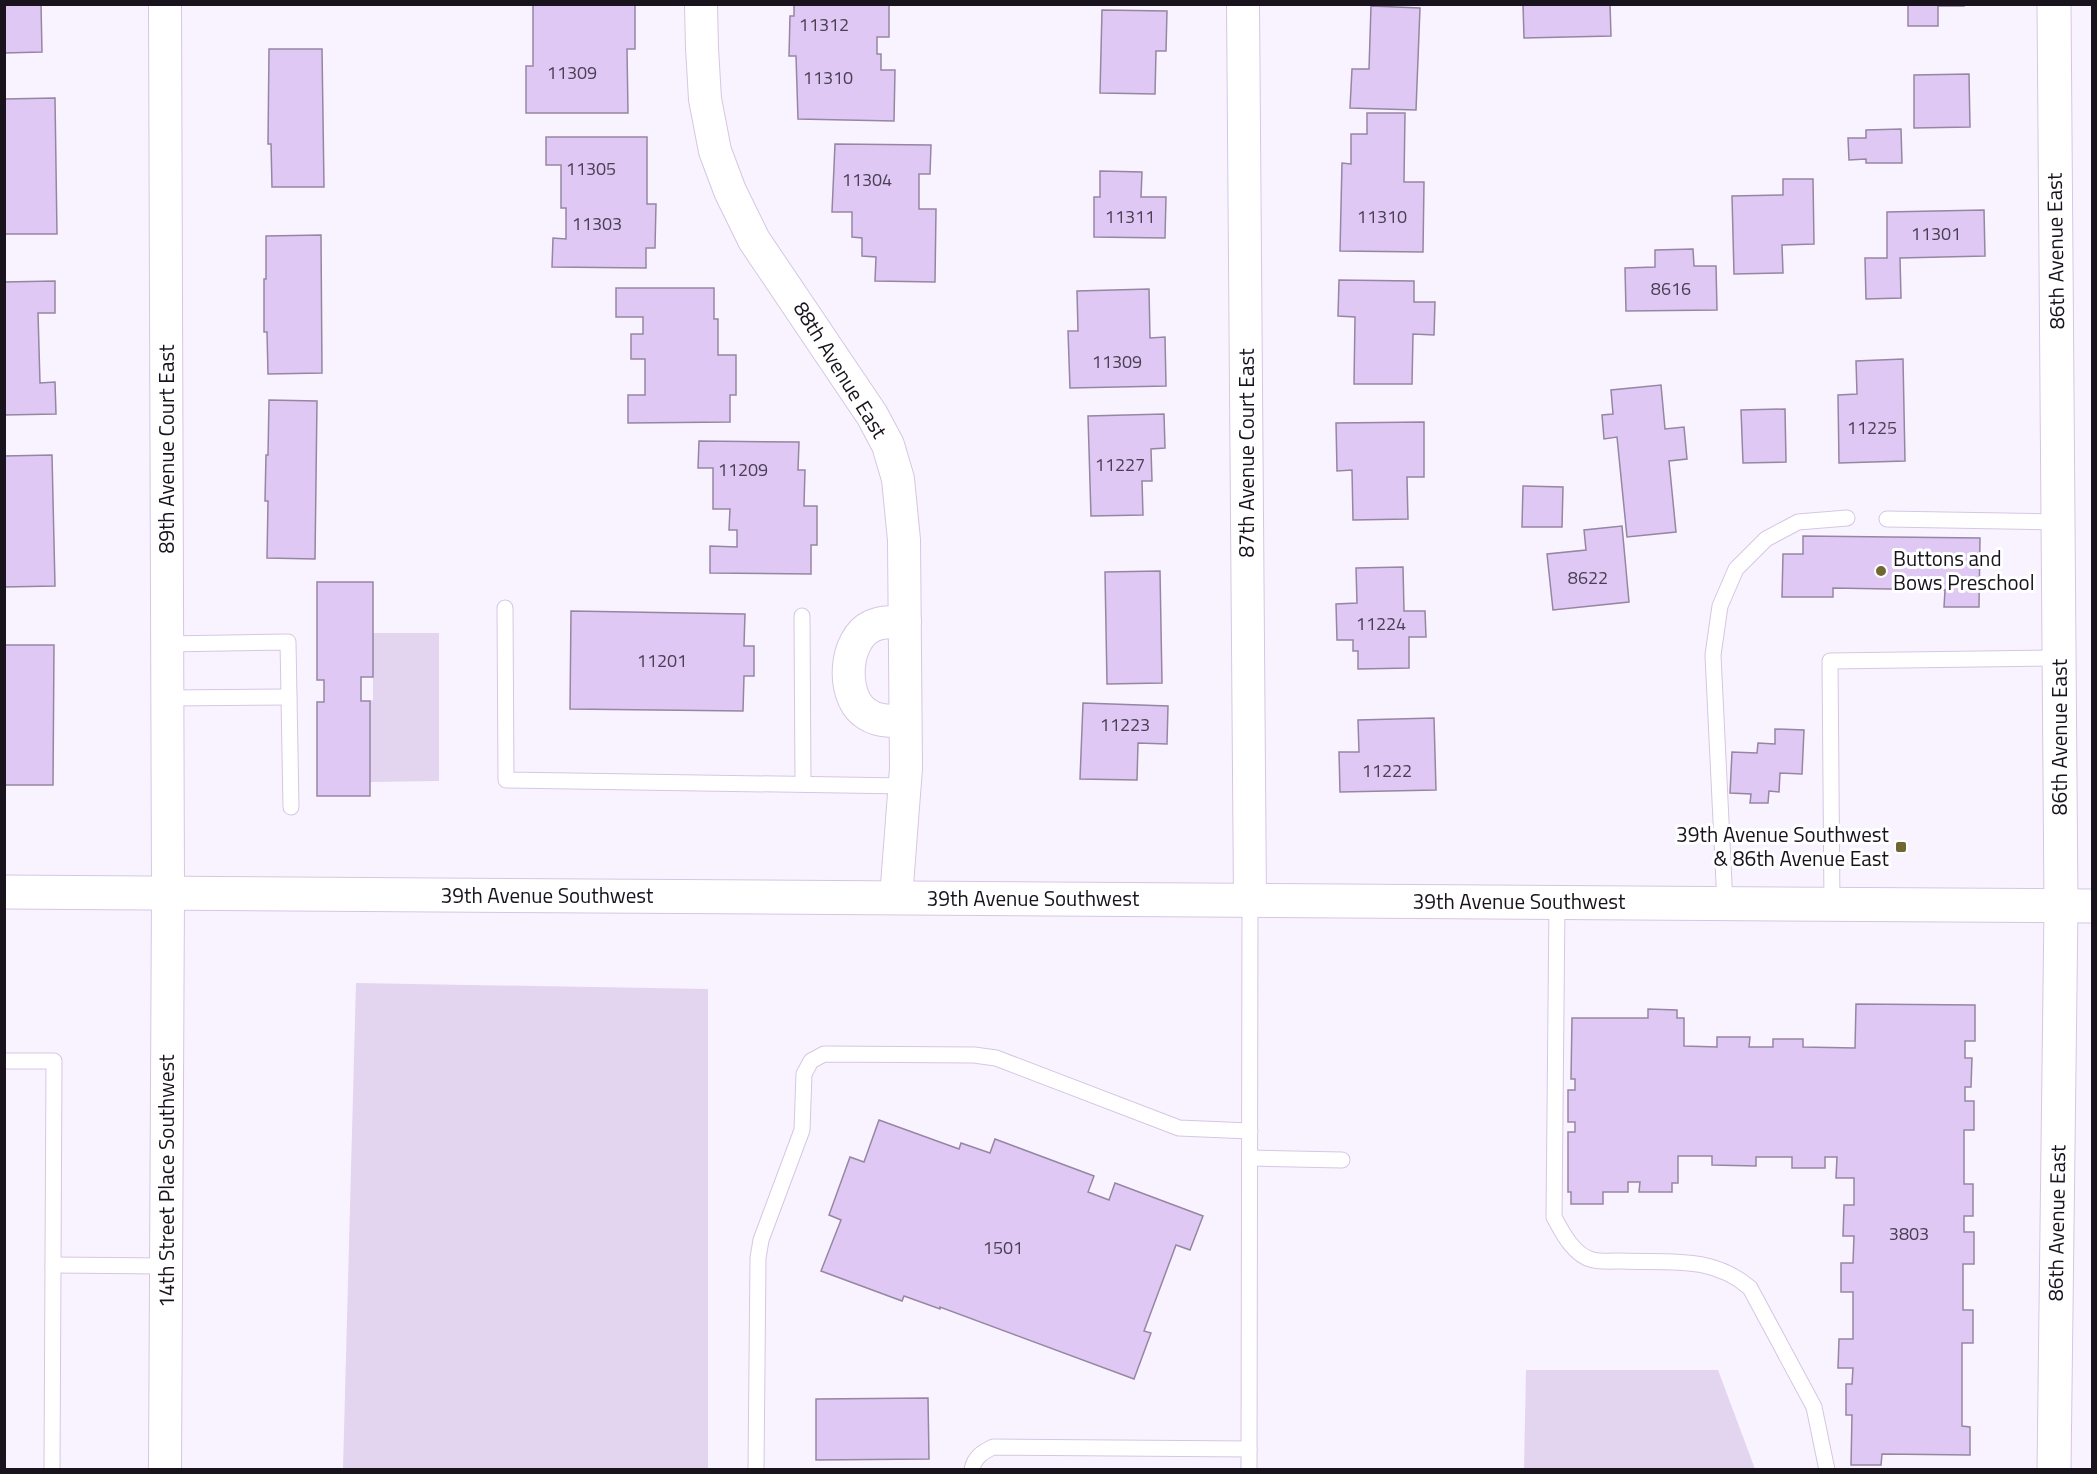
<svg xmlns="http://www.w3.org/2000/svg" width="2097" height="1474" viewBox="0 0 2097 1474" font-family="'Titillium Web',sans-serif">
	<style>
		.green { fill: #e3d4f0 }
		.building { fill: #e0c8f5; stroke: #9586a2; stroke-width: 1.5 }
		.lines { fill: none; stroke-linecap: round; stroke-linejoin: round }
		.lane-casing { stroke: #d6c6e3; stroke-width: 17 }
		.street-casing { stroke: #d6c6e3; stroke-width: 34 }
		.secondary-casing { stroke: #d6c6e3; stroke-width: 35 }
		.lane { stroke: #fff; stroke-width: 15 }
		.street { stroke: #fff; stroke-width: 32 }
		.secondary { stroke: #fff; stroke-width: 33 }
		.poi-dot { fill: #706733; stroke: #fff; stroke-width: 2 }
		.labels { text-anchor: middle; stroke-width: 6; stroke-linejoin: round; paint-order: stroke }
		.number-label { font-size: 18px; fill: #4a4053 }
		.street-label { font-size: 21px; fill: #18131d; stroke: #fff }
		.poi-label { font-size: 21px; fill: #18131d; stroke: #fff; text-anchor: start }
	</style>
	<rect width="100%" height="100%" fill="#f9f3ff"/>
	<g class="green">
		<path d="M373,633H439V781L370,782V701L373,700Z"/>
		<path d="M356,983L708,989V1469H343Z"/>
		<path d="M1526,1370H1718L1755,1469H1524Z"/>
	</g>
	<g class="building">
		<path d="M4,4H41L42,52L4,53Z"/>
		<path d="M533,4H635V49H627L628,113H526V66H533Z"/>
		<path d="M794,4H889V37H877V54H881V70H895L894,121L798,119L796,56H789L790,16H794Z"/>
		<path d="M1523,4H1610L1611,36L1524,38Z"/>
		<path d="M1908,4H1964V6H1938V26H1908Z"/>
		<path d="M1371,6L1420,8L1416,110L1350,108L1352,69H1369Z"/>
		<path d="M1102,10L1167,11L1166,51H1156L1155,94L1100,93Z"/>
		<path d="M269,49H322L324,187H272L271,144H268Z"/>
		<path d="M1969,74L1970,127L1914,128V75Z"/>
		<path d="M55,98L57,234H4V99Z"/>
		<path d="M1367,113H1405L1404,182H1424L1423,252L1340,251L1342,163L1351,164V134H1367Z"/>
		<path d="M1901,129L1902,163H1866V159L1849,160L1848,138H1866V130Z"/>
		<path d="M546,137H647V204H656L655,248H646V268L552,267L553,238L566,239V208H561V165H546Z"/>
		<path d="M835,144L931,145L930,174H919V209H936L935,282L875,281L876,257L862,256V238L852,237V212H832Z"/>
		<path d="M1100,171L1142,172L1141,197H1166L1165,238L1094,237V197H1100Z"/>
		<path d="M1783,179H1813L1814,244L1782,245L1783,273L1734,274L1732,196L1783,195Z"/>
		<path d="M1984,210L1985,256L1900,258L1901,298L1866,299L1865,258H1887V212Z"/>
		<path d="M321,235L322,373L268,374L267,332H264V279H266V236Z"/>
		<path d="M1693,249L1694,266H1716L1717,310L1626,311L1625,268L1655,267V250Z"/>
		<path d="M1339,280L1414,281V302H1435L1434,335L1413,334L1412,384H1354L1355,317L1338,316Z"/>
		<path d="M55,281V313H38L40,383L55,382L56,414L4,415V282Z"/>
		<path d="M616,288H714V319H718V355H736V395H730V422L628,423V395H645V359H631V334H643V317H616Z"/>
		<path d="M1149,289L1150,338L1165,337L1166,386L1070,388L1068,331H1078L1077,291Z"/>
		<path d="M1903,359L1905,461L1839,463L1838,395L1857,394L1856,361Z"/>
		<path d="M1661,385L1665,429L1684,427L1687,459L1669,461L1676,532L1627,537L1617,437L1604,439L1602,415L1613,414L1611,390Z"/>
		<path d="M269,400L317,401L315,559L267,558L268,501H265L266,455H268Z"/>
		<path d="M1785,409L1786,462L1743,463L1741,410Z"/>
		<path d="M1164,414L1165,448L1151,449L1152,481H1142L1143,515L1091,516L1088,416Z"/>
		<path d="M1424,422V477H1407L1408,519L1353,520L1352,470L1337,471L1336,423Z"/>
		<path d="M699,441L799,442L798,470H805L804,506H817V545H811V574L710,573V546L737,547V530H729L730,509H713V468H698Z"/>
		<path d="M52,455L55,586L4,587V456Z"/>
		<path d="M1523,486L1563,487L1562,527H1522Z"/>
		<path d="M1622,526L1629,602L1553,610L1547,554L1586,550L1584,530Z"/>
		<path d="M1803,536L1980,538L1979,607H1944L1945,590L1833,588V597H1782L1783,554H1803Z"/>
		<path d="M1403,567L1404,611H1425L1426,637H1409V668L1358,669V651H1353V640H1337L1336,604L1357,603L1356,568Z"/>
		<path d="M1160,571L1162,683L1107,684L1105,572Z"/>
		<path d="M317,582H373V677H361V701H370V796H317V702H324V680H317Z"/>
		<path d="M571,611L745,614L744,646H754V676H744L743,711L570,709Z"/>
		<path d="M4,645H54L53,785H4Z"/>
		<path d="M1083,703L1168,706L1167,744L1138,743L1137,780L1080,779Z"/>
		<path d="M1434,718L1436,790L1340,792L1339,752H1359L1358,720Z"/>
		<path d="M1775,729L1804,730L1802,774L1780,773L1779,792L1769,791L1768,803H1750L1751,794L1730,793L1732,752L1757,753L1758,743L1775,744Z"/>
		<path d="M1856,1004L1975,1005V1041H1965V1058H1972L1971,1087H1965V1101H1974V1130H1964V1184H1973V1216H1964V1232H1974V1264H1963V1310H1973V1343H1962V1426L1970,1427V1455L1882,1454L1881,1465H1851L1852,1415H1846V1384H1852L1853,1368H1838L1839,1339H1853V1292H1841V1263H1853L1854,1236H1843L1844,1205H1854V1178H1836L1837,1157H1825V1168H1792V1157H1756V1166L1712,1165V1156H1678V1183H1672V1192H1639L1640,1182H1628V1192H1603V1204H1571V1192H1568V1132H1575V1122H1568V1090H1575V1079H1571L1572,1018H1648V1009L1677,1010V1018H1684V1046L1717,1047V1037H1750L1749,1047H1773V1039H1803V1047L1855,1048Z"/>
		<path d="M879,1120L959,1149L961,1143L990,1153L995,1139L1094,1176L1088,1192L1109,1200L1115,1183L1203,1216L1190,1250L1176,1245L1144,1331L1151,1333L1134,1379L940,1307V1309L904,1296L902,1301L821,1271L841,1220L829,1215L850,1157L864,1162Z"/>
		<path d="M928,1398L929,1459L816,1460V1399Z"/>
	</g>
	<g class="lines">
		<defs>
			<g id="lane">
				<path d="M1887,519L2059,522"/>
				<path d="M505,608L506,780L905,786"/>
				<path d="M802,616L803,783"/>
				<path d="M167,644L288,642L291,807"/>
				<path d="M167,698L289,697"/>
				<path d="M1557,903L1554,1217C1562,1232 1574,1256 1593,1260C1602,1262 1613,1261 1621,1261C1669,1263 1712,1255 1750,1288L1814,1407L1827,1470"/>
				<path d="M1725,904L1713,655L1720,606L1736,569L1766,539L1798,522L1847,518"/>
				<path d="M1832,905L1830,661L2060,658"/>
				<path d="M4,1061H54L52,1470"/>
				<path d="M1250,1158L1342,1160"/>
				<path d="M53,1265L166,1266"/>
				<path d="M756,1470L758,1258L761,1240L802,1130L804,1074L811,1061L824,1054L974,1055L996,1058L1179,1128L1250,1131"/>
				<path d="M972,1470C974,1457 983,1452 993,1447L1249,1449"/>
				<path d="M1249,1470L1250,901"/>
			</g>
			<g id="street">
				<path d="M701,4L702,48L705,99L715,151L730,191L754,240L872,415L888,445L898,479L904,540L906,768L896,898"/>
				<path d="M1243,4L1250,901"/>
				<path d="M905,622C894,622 882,621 872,626C844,639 841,694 864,712C876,722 891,721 905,721"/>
				<path d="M165,1470L168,893L165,4"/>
			</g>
			<g id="secondary">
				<path d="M4,892L2092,906"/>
				<path d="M2054,1470L2061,907L2054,4"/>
			</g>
		</defs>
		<use href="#lane" class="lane-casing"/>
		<use href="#street" class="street-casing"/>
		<use href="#secondary" class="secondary-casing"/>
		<use href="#lane" class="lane"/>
		<use href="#street" class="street"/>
		<use href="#secondary" class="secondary"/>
	</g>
	<g class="poi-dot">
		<circle cx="1881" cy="571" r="6"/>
		<rect x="1895" y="841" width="12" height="12" rx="3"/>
	</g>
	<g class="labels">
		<g class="number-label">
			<text x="824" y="31">11312</text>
			<text x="572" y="79">11309</text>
			<text x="828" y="84">11310</text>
			<text x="591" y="175">11305</text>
			<text x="867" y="186">11304</text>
			<text x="1130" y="223">11311</text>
			<text x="1382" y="223">11310</text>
			<text x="597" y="230">11303</text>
			<text x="1936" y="240">11301</text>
			<text x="1671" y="295">8616</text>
			<text x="1117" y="368">11309</text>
			<text x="1872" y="434">11225</text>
			<text x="1120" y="471">11227</text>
			<text x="743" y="476">11209</text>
			<text x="1588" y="584">8622</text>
			<text x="1381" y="630">11224</text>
			<text x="662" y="667">11201</text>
			<text x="1125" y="731">11223</text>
			<text x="1387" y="777">11222</text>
			<text x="1909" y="1240">3803</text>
			<text x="1003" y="1254">1501</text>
		</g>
		<g class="street-label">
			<text transform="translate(2056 251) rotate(-91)" y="7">86th Avenue East</text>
			<text transform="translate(840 370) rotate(58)" y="7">88th Avenue East</text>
			<text transform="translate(167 449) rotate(-90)" y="7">89th Avenue Court East</text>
			<text transform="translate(1247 453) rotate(-90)" y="7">87th Avenue Court East</text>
			<text transform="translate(2060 737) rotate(-90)" y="7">86th Avenue East</text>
			<text x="547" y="903">39th Avenue Southwest</text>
			<text x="1033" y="906">39th Avenue Southwest</text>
			<text x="1519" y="909">39th Avenue Southwest</text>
			<text transform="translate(167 1181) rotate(-90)" y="7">14th Street Place Southwest</text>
			<text transform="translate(2057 1223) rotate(-89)" y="7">86th Avenue East</text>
		</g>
		<g class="poi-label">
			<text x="1893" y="566">Buttons and<tspan x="1893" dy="24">Bows Preschool</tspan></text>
			<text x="1889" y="842" text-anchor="end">39th Avenue Southwest<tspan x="1889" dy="24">&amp; 86th Avenue East</tspan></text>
		</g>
	</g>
	<rect width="2097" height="1474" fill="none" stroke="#18131d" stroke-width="12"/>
</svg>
